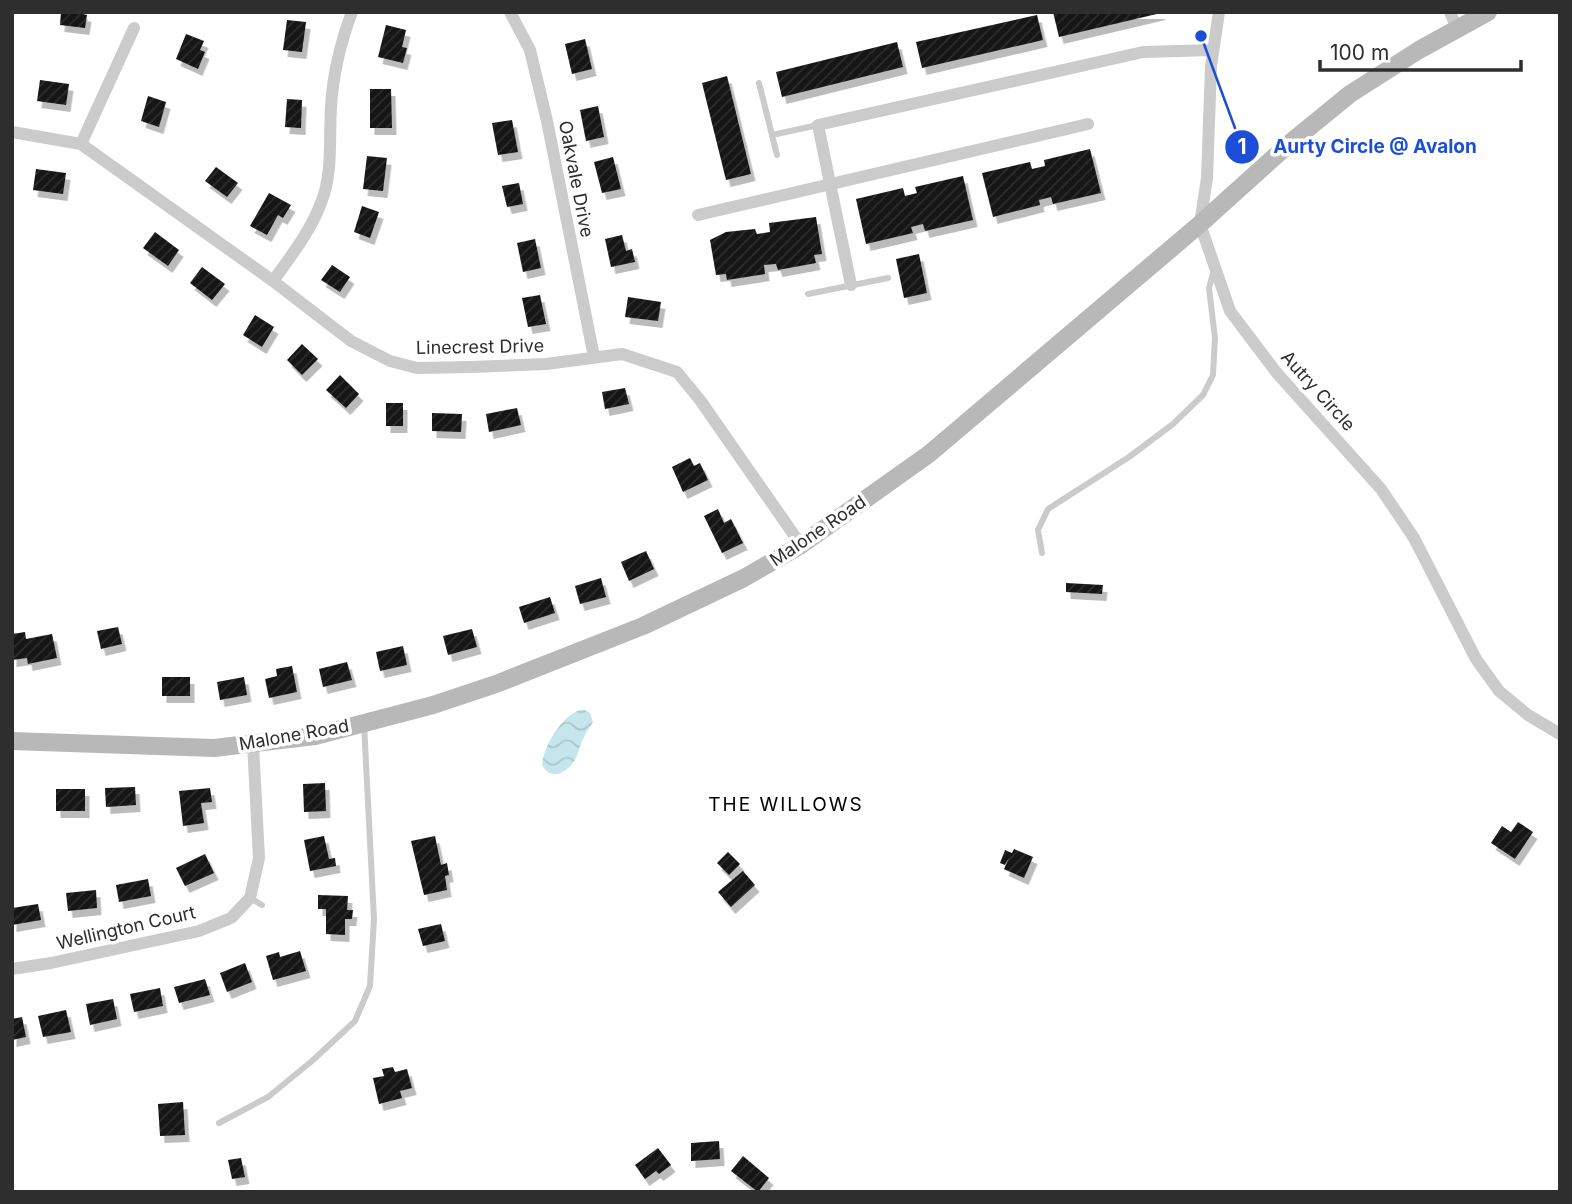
<svg xmlns="http://www.w3.org/2000/svg" width="1572" height="1204" viewBox="0 0 1572 1204" font-family="Inter,sans-serif">
	<style>
		.water { fill: url(#water-waves) }
		.building { fill: url(#building-hatch); filter: url(#shadow) }
		.lines { fill: none; stroke-linecap: round; stroke-linejoin: round }
		.lane { stroke: #cbcbcb; stroke-width: 6 }
		.street { stroke: #cbcbcb; stroke-width: 12 }
		.secondary { stroke: #b8b8b8; stroke-width: 18 }
		.labels { text-anchor: middle; stroke-width: 7; stroke-linejoin: round; paint-order: stroke }
		.street-label { font-size: 18px; fill: #2e2e2e; stroke: #fff }
		.neighbourhood-label { font-size: 19px; letter-spacing: 2px; fill: #000; stroke: #fff }
		.leader { fill: none; stroke: #1d4ed8; stroke-width: 2.5 }
		.callout-dot { fill: #1d4ed8; stroke: #fff; stroke-width: 2.5 }
		.mark-label { font-size: 21px; text-anchor: middle; font-weight: bold; fill: #fff }
		.callout-label { font-size: 19px; text-anchor: middle; font-weight: bold; fill: #1d4ed8; stroke: #fff; stroke-width: 7; stroke-linejoin: round; paint-order: stroke }
	</style>
	<defs>
		<pattern id="water-waves" width="16" height="10" patternUnits="userSpaceOnUse" patternTransform="scale(1.75)"><rect width="16" height="10" fill="#c6e6ed"/><path d="M0 5q4-4 8 0t8 0" fill="none" stroke="#aac6cc"/></pattern>
		<pattern id="building-hatch" width="6" height="6" patternUnits="userSpaceOnUse" patternTransform="scale(1.75)"><rect width="6" height="6" fill="#151515"/><path d="M-1 1l2-2M0 6l6-6M5 7l2-2" fill="none" stroke="#2f2f2f"/></pattern>
		<filter id="shadow"><feDropShadow dx="4.5" dy="7" stdDeviation="0" flood-color="#0004"/></filter>
	</defs>
	<rect width="100%" height="100%" fill="#fff"/>
	<path class="water" d="M580,710H585L590,713L593,722C590,727 586,732 584,737C580,744 579,752 576,758C568,773 551,782 542,765C544,745 561,717 580,710Z"/>
	<g class="building">
		<path d="M61,12H83V14L87,15L85,28L60,25Z"/>
		<path d="M1053,12H1160L1161,13L1059,37Z"/>
		<path d="M1037,15L1043,40L922,68L916,42Z"/>
		<path d="M287,20L306,22L302,52L283,50Z"/>
		<path d="M386,25L406,30L402,47L407,48L403,63L378,57Z"/>
		<path d="M186,34L204,41L200,50L205,52L198,69L176,59Z"/>
		<path d="M585,39L592,69L572,74L565,44Z"/>
		<path d="M897,42L903,67L782,97L776,72Z"/>
		<path d="M727,76L751,174L726,180L702,83Z"/>
		<path d="M40,80L69,84L66,105L37,101Z"/>
		<path d="M370,89H391L392,128H370Z"/>
		<path d="M148,96L166,102L159,127L141,121Z"/>
		<path d="M287,99L302,100L301,128L285,127Z"/>
		<path d="M598,106L604,137L586,141L580,110Z"/>
		<path d="M512,120L518,152L498,155L492,123Z"/>
		<path d="M1090,149L1101,193L1053,204L1051,197L1039,200L1040,205L993,217L982,173L1030,162L1032,169L1045,166L1044,160Z"/>
		<path d="M367,156L387,158L383,191L363,189Z"/>
		<path d="M613,157L621,189L602,193L594,162Z"/>
		<path d="M216,167L238,183L227,197L205,181Z"/>
		<path d="M36,169L66,173L63,194L33,190Z"/>
		<path d="M963,176L973,220L925,231L923,224L911,227L913,233L866,244L856,199L903,188L905,196L917,193L915,187Z"/>
		<path d="M519,183L523,204L507,207L502,186Z"/>
		<path d="M269,193L291,205L283,218L278,215L267,235L250,226Z"/>
		<path d="M362,206L379,212L370,238L354,232Z"/>
		<path d="M816,217L822,254L814,255L816,263L778,270L776,264L764,265L765,274L727,280L726,274L716,275L710,240L726,232L755,229L757,234L770,232L769,223Z"/>
		<path d="M155,232L179,250L168,266L143,248Z"/>
		<path d="M622,235L626,251L632,249L635,262L611,267L605,239Z"/>
		<path d="M535,239L541,268L523,272L517,243Z"/>
		<path d="M919,254L927,293L904,298L896,259Z"/>
		<path d="M332,265L350,277L340,292L321,280Z"/>
		<path d="M202,267L225,284L212,300L190,283Z"/>
		<path d="M540,295L546,324L528,327L522,298Z"/>
		<path d="M628,297L661,302L658,321L625,317Z"/>
		<path d="M255,315L274,327L262,347L243,335Z"/>
		<path d="M302,344L318,359L302,375L287,360Z"/>
		<path d="M340,375L359,394L346,408L326,390Z"/>
		<path d="M625,388L629,404L605,409L602,392Z"/>
		<rect x="386" y="403" width="17" height="23"/>
		<path d="M517,408L521,425L489,432L486,414Z"/>
		<path d="M432,413L462,414L461,432L432,431Z"/>
		<path d="M690,458L694,466L700,463L708,480L683,492L672,467Z"/>
		<path d="M718,509L724,523L731,519L743,543L722,553L704,516Z"/>
		<path d="M646,551L654,569L629,581L621,562Z"/>
		<path d="M601,578L606,597L580,604L575,586Z"/>
		<path d="M1066,583L1103,585L1102,594L1066,592Z"/>
		<path d="M550,597L555,613L524,623L519,607Z"/>
		<path d="M118,627L122,644L101,649L97,631Z"/>
		<path d="M472,629L477,647L448,655L443,636Z"/>
		<path d="M25,632L26,639L52,634L57,658L28,664L27,658L12,660V634Z"/>
		<path d="M403,646L407,665L380,671L376,652Z"/>
		<path d="M347,662L352,680L323,687L319,669Z"/>
		<path d="M292,666L297,692L269,698L265,679L277,676L276,669Z"/>
		<rect x="162" y="677" width="28" height="19"/>
		<path d="M244,677L247,695L220,700L217,682Z"/>
		<path d="M325,783L326,811L304,812L303,784Z"/>
		<path d="M135,787L136,805L106,807L105,788Z"/>
		<path d="M210,788L212,802L201,803L204,823L183,826L179,791Z"/>
		<rect x="56" y="789" width="29" height="22"/>
		<path d="M1518,822L1533,832L1515,859L1491,843L1502,826L1511,832Z"/>
		<path d="M324,836L329,859L335,858L336,866L310,871L304,840Z"/>
		<path d="M435,836L441,865L447,863L449,875L445,876L447,890L424,895L411,841Z"/>
		<path d="M1014,849L1033,857L1024,878L1004,869L1009,858L1005,865L1000,863L1005,850L1012,853Z"/>
		<path d="M728,852L740,864L729,875L717,863Z"/>
		<path d="M205,854L214,873L185,886L176,868Z"/>
		<path d="M743,871L755,885L731,907L718,892Z"/>
		<path d="M148,879L151,896L119,902L116,885Z"/>
		<path d="M96,890L97,908L68,911L66,893Z"/>
		<path d="M318,895L348,896L347,910H353L352,919H345V935L326,934V909H318Z"/>
		<path d="M38,904L41,920L12,925V908Z"/>
		<path d="M441,924L445,941L423,946L418,929Z"/>
		<path d="M300,951L306,971L273,980L266,956L279,952L280,957Z"/>
		<path d="M245,963L252,982L227,992L220,973Z"/>
		<path d="M205,979L210,995L179,1003L174,987Z"/>
		<path d="M160,988L163,1006L134,1012L130,994Z"/>
		<path d="M113,999L117,1019L90,1025L86,1004Z"/>
		<path d="M66,1010L71,1032L43,1037L38,1016Z"/>
		<path d="M22,1017L26,1037L12,1040V1019Z"/>
		<path d="M393,1067L395,1072L407,1069L412,1088L400,1091L402,1098L379,1104L373,1078L384,1076L382,1069Z"/>
		<path d="M183,1102L185,1135L160,1136L158,1104Z"/>
		<path d="M719,1141L720,1159L691,1161V1143Z"/>
		<path d="M658,1148L671,1165L659,1174L656,1171L645,1179L635,1165Z"/>
		<path d="M743,1156L769,1178L758,1192L731,1171Z"/>
		<path d="M241,1158L245,1177L232,1179L228,1160Z"/>
	</g>
	<g class="lines">
		<g class="lane">
			<path d="M759,83L777,155"/>
			<path d="M772,135L818,125"/>
			<path d="M808,294L888,278"/>
			<path d="M1042,553L1038,530L1048,509L1129,457L1173,424L1203,395L1213,375L1215,338L1209,288L1214,270"/>
			<path d="M250,898L262,905"/>
			<path d="M219,1123L268,1097L312,1061L355,1021L370,986L374,919L364,724"/>
		</g>
		<g class="street">
			<path d="M510,12L530,50L547,121L594,357"/>
			<path d="M1219,12L1211,66L1207,178L1200,224L1230,311L1276,372L1381,489L1414,538L1476,659L1499,691L1528,715L1560,734"/>
			<path d="M1450,12L1457,29"/>
			<path d="M12,132L81,144L273,281L351,341L390,361L417,368L471,367L546,364L622,354L677,372L700,400L801,545"/>
			<path d="M81,144L134,28"/>
			<path d="M698,215L1088,124"/>
			<path d="M273,281C291,256 310,232 321,203C333,174 329,138 331,107C333,73 340,44 352,12"/>
			<path d="M851,285L818,125L1143,52L1213,50"/>
			<path d="M12,969L51,963L199,931L231,918L250,898L259,858L253,744"/>
		</g>
		<path class="secondary" d="M12,741L214,748L315,736L433,705L496,684L643,626L744,578L801,545L929,454L1200,224L1290,143L1350,94L1419,50L1488,12"/>
	</g>
	<g class="labels">
		<g class="street-label">
			<text transform="translate(576 179) rotate(79)" y="6">Oakvale Drive</text>
			<text transform="translate(480 347) rotate(-1)" y="6">Linecrest Drive</text>
			<text transform="translate(1318 391) rotate(48)" y="6">Autry Circle</text>
			<text transform="translate(818 531) rotate(-34)" y="6">Malone Road</text>
			<text transform="translate(294 735) rotate(-10)" y="6">Malone Road</text>
			<text transform="translate(126 928) rotate(-13)" y="6">Wellington Court</text>
		</g>
		<g class="neighbourhood-label">
			<text x="786" y="811">THE WILLOWS</text>
		</g>
	</g>
	<path class="leader" d="M1201 36L1242 147"/>
	<g class="callout-dot">
		<circle cx="1201" cy="36" r="7"/>
		<circle cx="1242" cy="147" r="18"/>
	</g>
	<g class="mark-label">
		<text x="1242" y="154">1</text>
	</g>
	<g class="callout-label">
		<text x="1375" y="153">Aurty Circle @ Avalon</text>
	</g>
	<rect width="1572" height="1204" fill="none" stroke="#2e2e2e" stroke-width="28"/>
	<path d="M1320 60v10h201v-10" fill="none" stroke="#2e2e2e" stroke-width="3.5"/>
	<text x="1330" y="60" font-size="21" fill="#2e2e2e" stroke="#ffffff" stroke-width="5" paint-order="stroke">100 m</text>
</svg>
